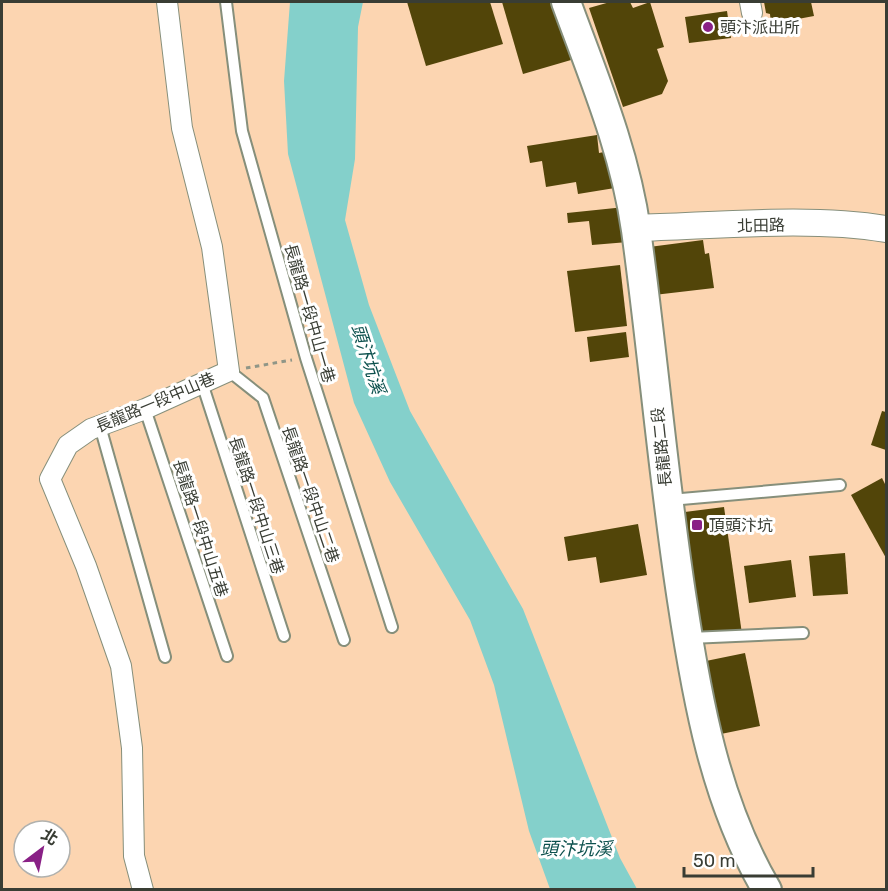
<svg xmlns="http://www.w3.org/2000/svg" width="888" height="891" viewBox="0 0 888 891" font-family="Rubik,'Noto Sans TC',sans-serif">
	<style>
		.green { fill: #fcd5b1; fill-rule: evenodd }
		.water { fill: #84d0cb }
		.building { fill: #524509 }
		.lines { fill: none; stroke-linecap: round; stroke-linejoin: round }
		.service-casing { stroke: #868f7b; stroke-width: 14 }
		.minor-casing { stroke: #868f7b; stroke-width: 22 }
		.tertiary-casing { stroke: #868f7b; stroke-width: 28 }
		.secondary-casing { stroke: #868f7b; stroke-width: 32 }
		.path { stroke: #909687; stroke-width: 3; stroke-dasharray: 4.5 4.5; stroke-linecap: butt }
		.service { stroke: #fff; stroke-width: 10 }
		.minor { stroke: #fff; stroke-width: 20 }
		.tertiary { stroke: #fff; stroke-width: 26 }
		.secondary { stroke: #fff; stroke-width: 28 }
		.poi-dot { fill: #892086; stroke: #fff; stroke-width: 2 }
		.labels { text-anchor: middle; stroke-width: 6; stroke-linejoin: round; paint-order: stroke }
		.poi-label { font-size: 16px; fill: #393d34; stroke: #fff; text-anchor: start }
		.street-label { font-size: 16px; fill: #393d34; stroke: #fff }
		.water-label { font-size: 18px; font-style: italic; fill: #0d514e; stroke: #fff }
	</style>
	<rect width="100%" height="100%" fill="#f2fce6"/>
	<path class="green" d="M2,2H886V889L2,890ZM24,831H60V867H24Z"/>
	<path class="water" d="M290,2H363L358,27L355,159L345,220L369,305L410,411L523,609L620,858L637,889H550L529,831L494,685L470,620L390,482L354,403L288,154L284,81Z"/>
	<g class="building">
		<path d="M407,2H490L503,44L426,66Z"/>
		<path d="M502,2H553L571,60L523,74Z"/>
		<path d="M610,2H630L633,8L650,2L664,47L657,49L668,81L662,94L623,107L589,8Z"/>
		<path d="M764,2H811L814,16L771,24L770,14L766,13Z"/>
		<path d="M727,11L731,38L689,43L685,17Z"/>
		<path d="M597,135L599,153L609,151L621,187L578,194L576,182L546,187L542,161L530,163L527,146Z"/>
		<path d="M625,207L628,242L592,245L589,221L568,223L567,213Z"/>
		<path d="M703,240L705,254L709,253L714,288L654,295L649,247Z"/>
		<path d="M620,265L627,326L575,332L567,271Z"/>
		<path d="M626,332L629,357L590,362L587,337Z"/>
		<path d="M882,411L886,412V450L871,445Z"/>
		<path d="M882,478L886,486V558L851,495Z"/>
		<path d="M724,507L742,634L695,640L677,513Z"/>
		<path d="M638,524L647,575L600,583L596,557L568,561L564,537Z"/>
		<path d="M845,553L848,594L813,596L809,556Z"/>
		<path d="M791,560L796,597L749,603L744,566Z"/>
		<path d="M745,653L760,726L716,735L701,662Z"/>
	</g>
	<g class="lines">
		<defs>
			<g id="service">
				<path d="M226,2L242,131L306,358L392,627"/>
				<path d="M229,371L263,398L344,640"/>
				<path d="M202,383L284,636"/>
				<path d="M145,409L227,656"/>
				<path d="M100,426L165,657"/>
				<path d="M670,500L840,485"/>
				<path d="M690,638L803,633"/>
			</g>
			<g id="minor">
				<path d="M750,2L752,13"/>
				<path d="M143,890L134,856L132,748L121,666L86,566L50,479L68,445L91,429L145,409L229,371L212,247L182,128L167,2"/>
			</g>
			<path id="tertiary" d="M636,228C714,226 810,216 886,229"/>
			<path id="secondary" d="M566,2C593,76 625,151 636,230C653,353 663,477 682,600C697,699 715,802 767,890"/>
		</defs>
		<use href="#service" class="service-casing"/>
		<use href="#minor" class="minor-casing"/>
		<use href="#tertiary" class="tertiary-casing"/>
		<use href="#secondary" class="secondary-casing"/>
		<path class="path" d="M246,368L292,360"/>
		<use href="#service" class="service"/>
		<use href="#minor" class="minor"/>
		<use href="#tertiary" class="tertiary"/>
		<use href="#secondary" class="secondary"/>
	</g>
	<g class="poi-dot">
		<circle cx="708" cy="27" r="6"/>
		<rect x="691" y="519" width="12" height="12" rx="3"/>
	</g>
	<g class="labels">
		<g class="poi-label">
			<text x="720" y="33">頭汴派出所</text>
			<text x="709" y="531">頂頭汴坑</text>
		</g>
		<g class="street-label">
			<text transform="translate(761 225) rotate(-1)" y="6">北田路</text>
			<text transform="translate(310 313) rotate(74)" y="6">長龍路一段中山一巷</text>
			<text transform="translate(155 402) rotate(-23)" y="6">長龍路一段中山巷</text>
			<text transform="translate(661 447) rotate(-96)" y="6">長龍路二段</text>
			<text transform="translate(311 494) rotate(71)" y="6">長龍路一段中山二巷</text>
			<text transform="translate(257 505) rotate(72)" y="6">長龍路一段中山三巷</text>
			<text transform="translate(201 528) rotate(72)" y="6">長龍路一段中山五巷</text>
		</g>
		<g class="water-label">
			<text transform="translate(368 359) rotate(72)" y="6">頭汴坑溪</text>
			<text x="576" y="855">頭汴坑溪</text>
		</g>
	</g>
	<rect width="888" height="891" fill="none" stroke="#393d34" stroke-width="6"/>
	<g transform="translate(42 849) rotate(32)"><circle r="28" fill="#ffffff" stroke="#b0b1ae" stroke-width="1.5"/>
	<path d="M0-4.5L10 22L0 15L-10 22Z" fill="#892086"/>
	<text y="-9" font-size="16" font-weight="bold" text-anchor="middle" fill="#393d34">北</text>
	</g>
	<path d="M684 867v9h129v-9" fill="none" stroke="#393d34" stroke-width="3"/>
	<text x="693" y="867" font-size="18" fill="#393d34" stroke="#ffffff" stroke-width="4.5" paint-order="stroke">50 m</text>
</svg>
